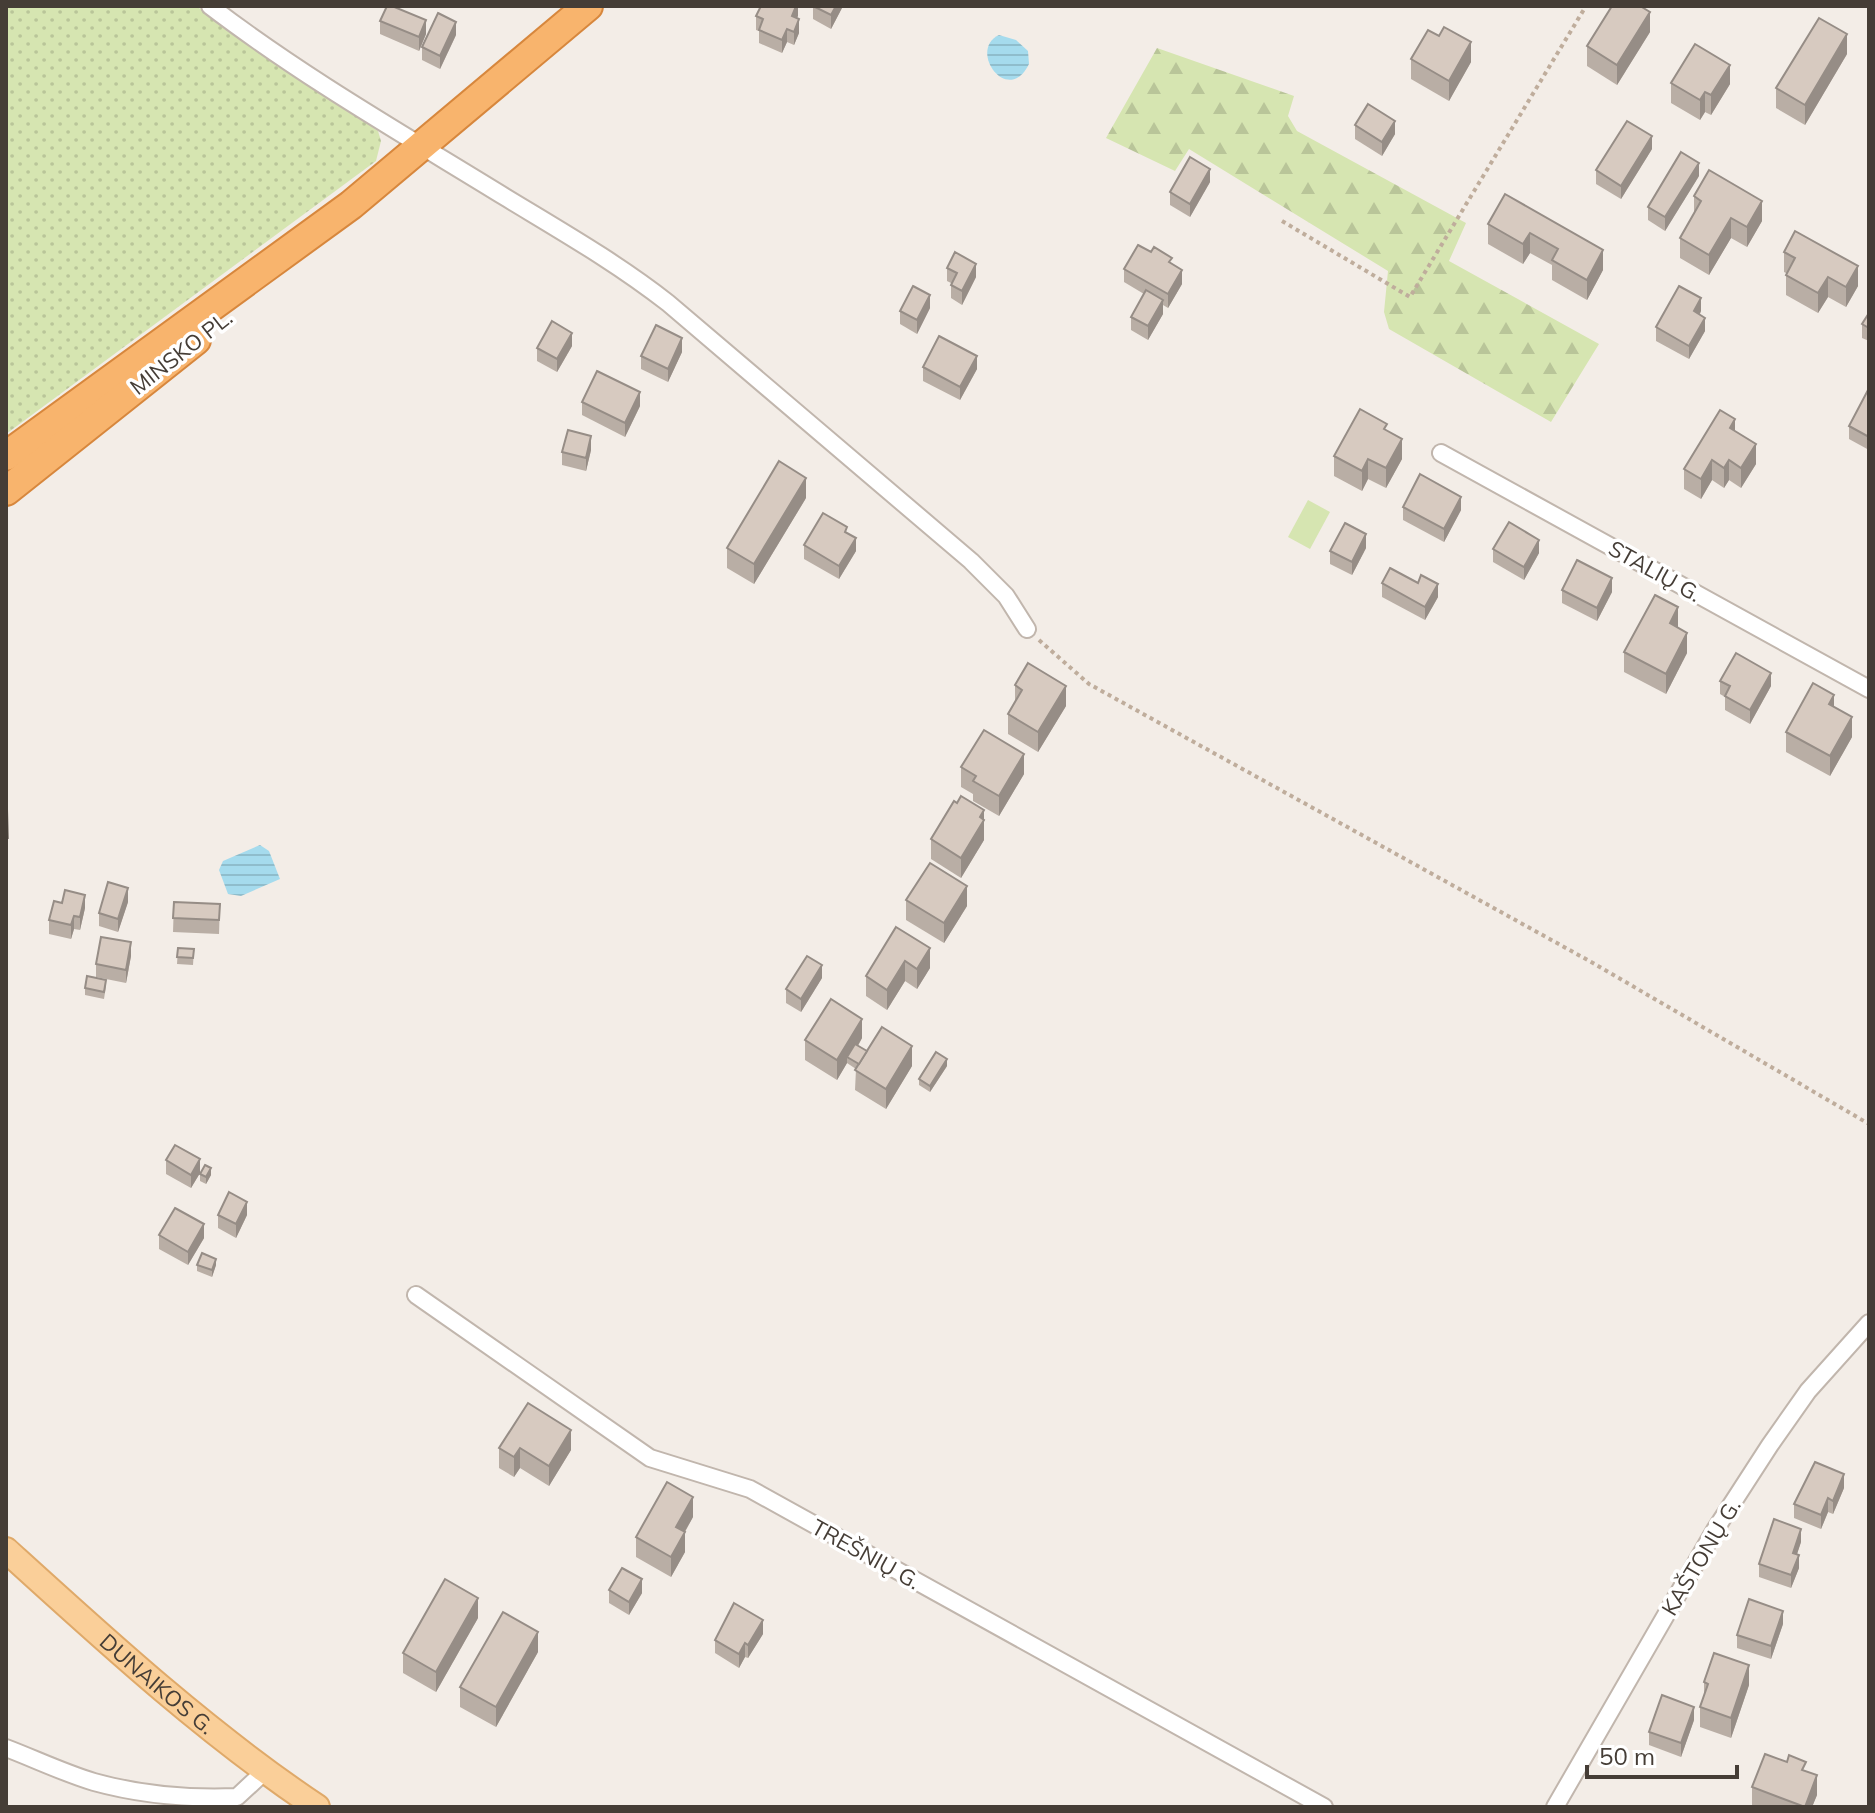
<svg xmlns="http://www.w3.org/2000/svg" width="1875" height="1813" viewBox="0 0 1875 1813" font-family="Mulish,sans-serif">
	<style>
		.grass { fill: url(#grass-dots) }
		.forest { fill: url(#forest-firs) }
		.garden { fill: #d6e5b1 }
		.water { fill: url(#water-rules) }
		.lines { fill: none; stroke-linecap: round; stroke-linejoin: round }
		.street-casing { stroke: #c1b6ad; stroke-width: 20 }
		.primary-casing { stroke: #dfa969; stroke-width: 28 }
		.highway-casing { stroke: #d7873d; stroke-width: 32 }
		.path { stroke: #bfad9c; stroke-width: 4; stroke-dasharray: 4 4; stroke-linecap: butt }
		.street { stroke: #fff; stroke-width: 16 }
		.primary { stroke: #facf99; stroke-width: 24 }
		.highway { stroke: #f8b46d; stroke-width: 28 }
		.wall { fill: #b9aea5 }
		.shaded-wall { fill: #968d86 }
		.building { fill: #d7cac0; stroke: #968d86; stroke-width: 2 }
		.labels { text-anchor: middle; stroke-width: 7; stroke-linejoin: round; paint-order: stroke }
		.street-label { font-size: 22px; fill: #453d36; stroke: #fff }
	</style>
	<defs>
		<pattern id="grass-dots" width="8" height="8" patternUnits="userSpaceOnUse" patternTransform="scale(2)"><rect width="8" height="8" fill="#d6e5b1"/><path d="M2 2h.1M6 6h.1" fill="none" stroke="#b9c599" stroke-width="1.8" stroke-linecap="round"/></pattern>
		<pattern id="forest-firs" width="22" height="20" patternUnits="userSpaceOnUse" patternTransform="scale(2)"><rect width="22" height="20" fill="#d6e5b1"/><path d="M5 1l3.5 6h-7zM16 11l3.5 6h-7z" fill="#b9c599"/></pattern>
		<pattern id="water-rules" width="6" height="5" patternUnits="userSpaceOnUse" patternTransform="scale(2)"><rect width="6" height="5" fill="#a5dbed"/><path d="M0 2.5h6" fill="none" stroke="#8fbdcc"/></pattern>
	</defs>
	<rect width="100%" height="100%" fill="#f3ede7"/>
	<path class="grass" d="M6,6H196L378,131L381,141L376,161L6,434Z"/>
	<path class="forest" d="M1157,48L1294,96L1288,116L1297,131L1466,223L1449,261L1599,344L1551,422L1389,329L1384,312L1388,271L1189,149L1175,171L1106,138Z"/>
	<path class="garden" d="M1308,500L1330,512L1310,549L1288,537Z"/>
	<g class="water">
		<path d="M999,35L1016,40L1028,51L1029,64C1008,107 967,50 999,35Z"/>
		<path d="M260,845L269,851L280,879L241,896L228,894L219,870L223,861Z"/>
	</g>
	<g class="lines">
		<defs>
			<g id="street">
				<path d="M210,6C303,77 406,136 505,197C561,231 617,263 668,303L971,561L1006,596L1027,629"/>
				<path d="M1441,453L1869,689"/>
				<path d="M416,1295L650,1458L750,1489L1324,1807"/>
				<path d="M6,1748C35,1759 64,1773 94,1782C141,1795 189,1799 237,1797L264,1772"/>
				<path d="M1555,1807L1715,1530L1770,1445L1808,1391L1869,1323"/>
			</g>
			<g id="primary">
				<path id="s1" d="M6,1550C105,1640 205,1732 317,1807"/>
			</g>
			<g id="highway">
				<path d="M6,456L351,205L588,6"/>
				<path d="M6,491L196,340"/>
			</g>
		</defs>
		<use href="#street" class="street-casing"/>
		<use href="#primary" class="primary-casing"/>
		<use href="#highway" class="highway-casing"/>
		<g class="path">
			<path d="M1282,221L1410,297L1586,6"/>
			<path d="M1039,640L1089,684L1593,963L1869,1124"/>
		</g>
		<use href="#street" class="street"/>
		<use href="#primary" class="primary"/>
		<use href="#highway" class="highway"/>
	</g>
	<g class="wall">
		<path d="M798,6L797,18L799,33L794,45L787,42L782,53L759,43V31L756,30V16Z"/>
		<path d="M813,6H843L831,29L813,19Z"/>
		<path d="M380,21L426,34L419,51L380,34Z"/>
		<path d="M1650,32L1617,85L1587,66V46Z"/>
		<path d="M456,35L440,69L422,60V47Z"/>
		<path d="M1847,54L1805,125L1776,108V88Z"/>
		<path d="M1411,59L1471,62L1449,101L1411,79Z"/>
		<path d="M1671,83L1730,84L1711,115L1705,112L1700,120L1671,103Z"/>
		<path d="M1355,125L1395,134L1382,156L1355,139Z"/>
		<path d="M1652,149L1621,199L1596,184V170Z"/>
		<path d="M1699,176L1665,231L1648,220V207Z"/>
		<path d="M1210,182L1190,217L1170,205V192Z"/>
		<path d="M1505,194L1603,270L1587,300L1552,280V265L1530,253L1523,264L1488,244V224Z"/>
		<path d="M1694,196L1762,221L1747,247L1731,238L1709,275L1680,258V238L1694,213Z"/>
		<path d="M1784,252L1858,286L1846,307L1828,297L1818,313L1786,295V273L1784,272Z"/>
		<path d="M1172,264L1182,284L1168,308L1163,305V314L1148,340L1131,330V317L1144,294L1124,282V269Z"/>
		<path d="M947,268L976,277L962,305L951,298V283L947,281Z"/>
		<path d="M930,308L917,334L900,324V311Z"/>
		<path d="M1701,311L1700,314L1705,331L1689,359L1656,341V327Z"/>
		<path d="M1869,313V341L1862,338V324Z"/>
		<path d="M572,346L557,372L537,361V348Z"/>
		<path d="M682,352L668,382L641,369V356Z"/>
		<path d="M923,367L977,369L960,400L923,381Z"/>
		<path d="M1869,390V450L1849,439V426Z"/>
		<path d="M582,402L640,406L625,437L582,415Z"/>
		<path d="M1735,432L1756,464L1741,488L1729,480L1724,488L1712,480L1701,499L1684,489V469Z"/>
		<path d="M591,450L586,471L562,465V452Z"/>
		<path d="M1334,456L1402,459L1386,488L1368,479L1362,491L1334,476Z"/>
		<path d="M806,498L754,584L727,568V548Z"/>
		<path d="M1403,507L1461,510L1444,542L1403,520Z"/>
		<path d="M804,545L856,551L839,579L804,559Z"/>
		<path d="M1366,548L1352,575L1330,564V551Z"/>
		<path d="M1493,549L1539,553L1524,580L1493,562Z"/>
		<path d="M1382,583L1438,597L1425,620L1382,597Z"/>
		<path d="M1562,590L1612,592L1597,621L1562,603Z"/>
		<path d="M1678,628L1687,653L1666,694L1624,672V652Z"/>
		<path d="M1720,681L1771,686L1750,724L1725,710V697L1720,694Z"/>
		<path d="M1015,685L1066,706L1038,752L1008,734V714L1015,702Z"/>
		<path d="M1834,707L1852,737L1830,776L1786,752V732Z"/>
		<path d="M961,767L1024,774L999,816L973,801V794L961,787Z"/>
		<path d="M957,803L984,810V840L961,878L931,859V839Z"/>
		<path d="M6,809H7L8,852L6,851Z"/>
		<path d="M906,900L967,906L944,943L906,920Z"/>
		<path d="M128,902L118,932L99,926V913Z"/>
		<path d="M174,902L220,904L219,934L173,932Z"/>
		<path d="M85,908L80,930L74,929L71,939L49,934V920Z"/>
		<path d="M896,927L930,968L917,989L905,981L887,1010L866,996V976Z"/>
		<path d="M178,948L194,949L193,965L177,964Z"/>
		<path d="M131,956L126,983L96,977V964Z"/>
		<path d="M822,978L801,1012L786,1003V989Z"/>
		<path d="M106,986L104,999L85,995V988Z"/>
		<path d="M862,1038L858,1046L867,1051L912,1066L886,1109L855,1090L856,1069L847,1063L837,1080L805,1060V1040Z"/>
		<path d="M947,1066L930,1092L919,1085V1079Z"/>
		<path d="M166,1160L200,1173L191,1188L166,1174Z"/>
		<path d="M200,1174L211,1175L206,1184L200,1181Z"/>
		<path d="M218,1215H247L236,1238L218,1228Z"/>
		<path d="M159,1235L204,1238L188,1265L159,1249Z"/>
		<path d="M197,1265H216L212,1277L197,1271Z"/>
		<path d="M499,1448L571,1450L549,1486L520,1468L514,1477L499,1468Z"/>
		<path d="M1844,1488L1833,1514L1828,1512L1821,1529L1794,1518V1504Z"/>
		<path d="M693,1517L685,1532V1552L671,1577L636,1557V1537Z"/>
		<path d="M1801,1542L1797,1554L1799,1568L1791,1588L1759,1577V1564Z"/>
		<path d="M609,1590L642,1593L629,1615L609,1603Z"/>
		<path d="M478,1618L436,1692L403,1673V1653Z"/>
		<path d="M1783,1624L1771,1659L1737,1648V1635Z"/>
		<path d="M763,1634L748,1658L745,1657L739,1668L715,1653V1640Z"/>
		<path d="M538,1652L496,1727L460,1707V1687Z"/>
		<path d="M1704,1682L1749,1685L1731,1738L1700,1727V1707L1704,1697Z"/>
		<path d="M1694,1720L1681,1757L1649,1745V1732Z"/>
		<path d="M1806,1771L1817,1795L1812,1807H1752V1787Z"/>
	</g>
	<g class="shaded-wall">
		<path d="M796,6H798V16L792,30V16Z"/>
		<path d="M836,6H843L831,29V15Z"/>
		<path d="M1650,12V32L1617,85V65Z"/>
		<path d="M799,19V33L794,45V32Z"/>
		<path d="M426,20V34L419,51V37Z"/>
		<path d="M456,22V35L440,69V56Z"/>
		<path d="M787,29V42L782,53V40Z"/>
		<path d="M1847,34V54L1805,125V105Z"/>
		<path d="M1471,42V62L1449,101V81Z"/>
		<path d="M1730,65V84L1711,115V95Z"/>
		<path d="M1705,92V112L1700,120V100Z"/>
		<path d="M1395,121V134L1382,156V142Z"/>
		<path d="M1652,136V149L1621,199V186Z"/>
		<path d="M1699,163V176L1665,231V217Z"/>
		<path d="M1210,169V182L1190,217V204Z"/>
		<path d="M1762,201V221L1747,247V227Z"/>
		<path d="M1731,218V238L1709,275V255Z"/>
		<path d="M1530,233V253L1523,264V244Z"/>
		<path d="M1603,250V270L1587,300V280Z"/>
		<path d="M976,264V277L962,305V291Z"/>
		<path d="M1858,266V286L1846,307V287Z"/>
		<path d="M1182,270V284L1168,308V294Z"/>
		<path d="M1828,277V297L1818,313V293Z"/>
		<path d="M930,295V308L917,334V320Z"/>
		<path d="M1701,298V311L1694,325V311Z"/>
		<path d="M1163,300V314L1148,340V326Z"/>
		<path d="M1705,318V331L1689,359V346Z"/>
		<path d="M572,333V346L557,372V359Z"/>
		<path d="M682,338V352L668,382V369Z"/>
		<path d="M977,356V369L960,400V387Z"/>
		<path d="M640,392V406L625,437V423Z"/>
		<path d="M1735,419V439L1730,428Z"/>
		<path d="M591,436V450L586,471V458Z"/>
		<path d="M1402,439V459L1386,488V468Z"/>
		<path d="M1756,444V464L1741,488V468Z"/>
		<path d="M1368,459V479L1362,491V471Z"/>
		<path d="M1712,460V480L1701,499V479Z"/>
		<path d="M1729,460V480L1724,488V468Z"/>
		<path d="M806,478V498L754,584V564Z"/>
		<path d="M1461,497V510L1444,542V529Z"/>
		<path d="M1366,534V548L1352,575V562Z"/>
		<path d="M856,538V551L839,579V566Z"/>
		<path d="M1539,540V553L1524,580V567Z"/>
		<path d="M1612,578V592L1597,621V608Z"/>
		<path d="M1438,584V597L1425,620V607Z"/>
		<path d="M1678,607V627L1670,643V623Z"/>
		<path d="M1687,633V653L1666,694V674Z"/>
		<path d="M1771,673V686L1750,724V710Z"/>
		<path d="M1066,686V706L1038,752V732Z"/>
		<path d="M1834,695V715L1829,704Z"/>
		<path d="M1852,717V737L1830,776V756Z"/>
		<path d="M1024,754V774L999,816V796Z"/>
		<path d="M984,810V840L961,878V858Z"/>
		<path d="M967,886V906L944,943V923Z"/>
		<path d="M128,888V902L118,932V919Z"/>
		<path d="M85,895V908L80,930V917Z"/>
		<path d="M74,916V929L71,939V925Z"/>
		<path d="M131,942V956L126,983V970Z"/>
		<path d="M930,948V968L917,989V969Z"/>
		<path d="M905,961V981L887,1010V990Z"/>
		<path d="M822,965V978L801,1012V999Z"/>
		<path d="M862,1019V1038L850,1059L847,1057V1063L837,1080V1060Z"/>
		<path d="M912,1046V1066L886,1109V1089Z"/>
		<path d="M947,1059V1066L930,1092V1086Z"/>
		<path d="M200,1159V1173L191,1188V1175Z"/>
		<path d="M211,1168V1175L206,1184V1177Z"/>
		<path d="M247,1202V1215L236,1238V1224Z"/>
		<path d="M204,1224V1238L188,1265V1252Z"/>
		<path d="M216,1259V1265L212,1277V1270Z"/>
		<path d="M571,1430V1450L549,1486V1466Z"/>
		<path d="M520,1448V1468L514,1477V1457Z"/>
		<path d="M1844,1474V1488L1833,1514V1501Z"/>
		<path d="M693,1497V1517L676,1547V1527Z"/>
		<path d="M1828,1498V1512L1821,1529V1515Z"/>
		<path d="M1801,1529V1542L1793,1566V1553Z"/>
		<path d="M685,1532V1552L671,1577V1557Z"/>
		<path d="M1799,1555V1568L1791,1588V1575Z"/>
		<path d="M642,1579V1593L629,1615V1602Z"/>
		<path d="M478,1598V1618L436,1692V1672Z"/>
		<path d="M1783,1611V1624L1771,1659V1646Z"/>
		<path d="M763,1620V1634L748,1658V1645Z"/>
		<path d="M538,1632V1652L496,1727V1707Z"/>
		<path d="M745,1643V1657L739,1668V1654Z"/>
		<path d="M1749,1665V1685L1731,1738V1718Z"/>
		<path d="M1694,1707V1720L1681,1757V1743Z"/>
		<path d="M1817,1775V1795L1812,1807H1805Z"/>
	</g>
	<g class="building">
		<path d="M387,6H392L426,20L419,37L380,21Z"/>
		<path d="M761,6H796L792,16L799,19L794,32L787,29L782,40L759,30L763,19L756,16Z"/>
		<path d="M813,6H836L831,15Z"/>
		<path d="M1612,6H1640L1650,12L1617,65L1587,46Z"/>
		<path d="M438,13L456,22L440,56L422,47Z"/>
		<path d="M1819,18L1847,34L1805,105L1776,88Z"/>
		<path d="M1444,27L1471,42L1449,81L1411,59L1428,30L1439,36Z"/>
		<path d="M1695,44L1730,65L1711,95L1705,92L1700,100L1671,83Z"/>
		<path d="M1368,104L1395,121L1382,142L1355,125Z"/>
		<path d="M1627,121L1652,136L1621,186L1596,170Z"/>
		<path d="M1681,152L1699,163L1665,217L1648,207Z"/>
		<path d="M1190,157L1210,169L1190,204L1170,192Z"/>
		<path d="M1709,170L1762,201L1747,227L1731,218L1709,255L1680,238L1701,201L1694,196Z"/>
		<path d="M1505,194L1603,250L1587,280L1552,260L1558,249L1530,233L1523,244L1488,224Z"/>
		<path d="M1795,231L1858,266L1846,287L1828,277L1818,293L1786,275L1795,258L1784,252Z"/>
		<path d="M1138,245L1151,252L1154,247L1172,258L1169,262L1182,270L1168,294L1124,269Z"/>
		<path d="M955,252L976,264L962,291L951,285L957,273L947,268Z"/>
		<path d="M913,286L930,295L917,320L900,311Z"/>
		<path d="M1679,286L1701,298L1694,311L1705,318L1689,346L1656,327Z"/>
		<path d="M1146,290L1163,300L1148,326L1131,317Z"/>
		<path d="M1869,313V328L1862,324Z"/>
		<path d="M552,321L572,333L557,359L537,348Z"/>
		<path d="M656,325L682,338L668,369L641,356Z"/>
		<path d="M939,336L977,356L960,387L923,367Z"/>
		<path d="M597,371L640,392L625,423L582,402Z"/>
		<path d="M1868,390H1869V437L1849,426Z"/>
		<path d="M1360,409L1387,424L1384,429L1402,439L1386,468L1368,459L1362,471L1334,456Z"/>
		<path d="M1720,410L1735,419L1730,428L1756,444L1741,468L1729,460L1724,468L1712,460L1701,479L1684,469Z"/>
		<path d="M568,430L591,436L586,458L562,452Z"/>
		<path d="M779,461L806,478L754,564L727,548Z"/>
		<path d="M1420,474L1461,497L1444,529L1403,507Z"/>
		<path d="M823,513L847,527L845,532L856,538L839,566L804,545Z"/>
		<path d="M1509,522L1539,540L1524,567L1493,549Z"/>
		<path d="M1345,523L1366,534L1352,562L1330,551Z"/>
		<path d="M1577,560L1612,578L1597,608L1562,590Z"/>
		<path d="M1390,568L1418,583L1421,575L1438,584L1425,607L1382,583Z"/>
		<path d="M1655,595L1678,607L1670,623L1687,633L1666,674L1624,652Z"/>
		<path d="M1736,653L1771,673L1750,710L1725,696L1730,686L1720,681Z"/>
		<path d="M1028,663L1066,686L1038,732L1008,714L1022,690L1015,685Z"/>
		<path d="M1813,683L1834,695L1829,704L1852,717L1830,756L1786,732Z"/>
		<path d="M984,730L1024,754L999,796L973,781L976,776L961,767Z"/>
		<path d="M961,796L984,810L980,817L984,820L961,858L931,839L954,801L957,803Z"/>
		<path d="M6,809H7L8,838H6Z"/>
		<path d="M930,863L967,886L944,923L906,900Z"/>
		<path d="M108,882L128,888L118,919L99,913Z"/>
		<path d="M65,890L85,895L80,917L74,916L71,925L49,920L54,901L62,903Z"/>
		<path d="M174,902L220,904L219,920L173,918Z"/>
		<path d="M896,927L930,948L917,969L905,961L887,990L866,976Z"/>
		<path d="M101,937L131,942L126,970L96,964Z"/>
		<path d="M178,948L194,949L193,958L177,957Z"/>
		<path d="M807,956L822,965L801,999L786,989Z"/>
		<path d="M87,976L106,980L104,992L85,988Z"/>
		<path d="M831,999L862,1019L837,1060L805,1040Z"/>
		<path d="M882,1027L912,1046L886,1089L855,1070Z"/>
		<path d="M855,1044L867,1051L859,1064L847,1057Z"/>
		<path d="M936,1052L947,1059L930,1086L919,1079Z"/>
		<path d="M175,1145L200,1159L191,1175L166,1160Z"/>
		<path d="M205,1165L211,1168L206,1177L200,1174Z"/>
		<path d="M229,1192L247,1202L236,1224L218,1215Z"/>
		<path d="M175,1208L204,1224L188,1252L159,1235Z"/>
		<path d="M202,1253L216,1259L212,1270L197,1265Z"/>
		<path d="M528,1403L571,1430L549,1466L520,1448L514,1457L499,1448Z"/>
		<path d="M1815,1462L1844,1474L1833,1501L1828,1498L1821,1515L1794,1504Z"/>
		<path d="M667,1482L693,1497L676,1527L685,1532L671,1557L636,1537Z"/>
		<path d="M1774,1519L1801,1529L1793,1553L1799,1555L1791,1575L1759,1564Z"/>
		<path d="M622,1568L642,1579L629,1602L609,1590Z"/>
		<path d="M445,1579L478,1598L436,1672L403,1653Z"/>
		<path d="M1749,1599L1783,1611L1771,1646L1737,1635Z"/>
		<path d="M734,1603L763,1620L748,1645L745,1643L739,1654L715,1640Z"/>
		<path d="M503,1612L538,1632L496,1707L460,1687Z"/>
		<path d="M1714,1653L1749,1665L1731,1718L1700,1707L1708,1684L1704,1682Z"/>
		<path d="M1662,1695L1694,1707L1681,1743L1649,1732Z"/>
		<path d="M1765,1754L1787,1762L1789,1755L1806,1762L1802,1770L1817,1775L1805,1807L1752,1787Z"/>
	</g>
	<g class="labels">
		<g class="street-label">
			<text transform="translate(181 352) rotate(-38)" y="8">MINSKO PL.</text>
			<text transform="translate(1655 571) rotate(29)" y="8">STALIŲ G.</text>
			<text transform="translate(866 1554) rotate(29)" y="8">TREŠNIŲ G.</text>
			<text transform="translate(1701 1557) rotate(-59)" y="8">KAŠTONŲ G.</text>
			<text dy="8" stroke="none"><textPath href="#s1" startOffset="202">DUNAIKOS G.</textPath></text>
		</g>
	</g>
	<rect width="1875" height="1813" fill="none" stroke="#453d36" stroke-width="16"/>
	<path d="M1587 1765v12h150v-12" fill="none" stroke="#453d36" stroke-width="4"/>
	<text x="1599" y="1765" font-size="24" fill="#453d36" stroke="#ffffff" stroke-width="6" paint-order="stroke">50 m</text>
</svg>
